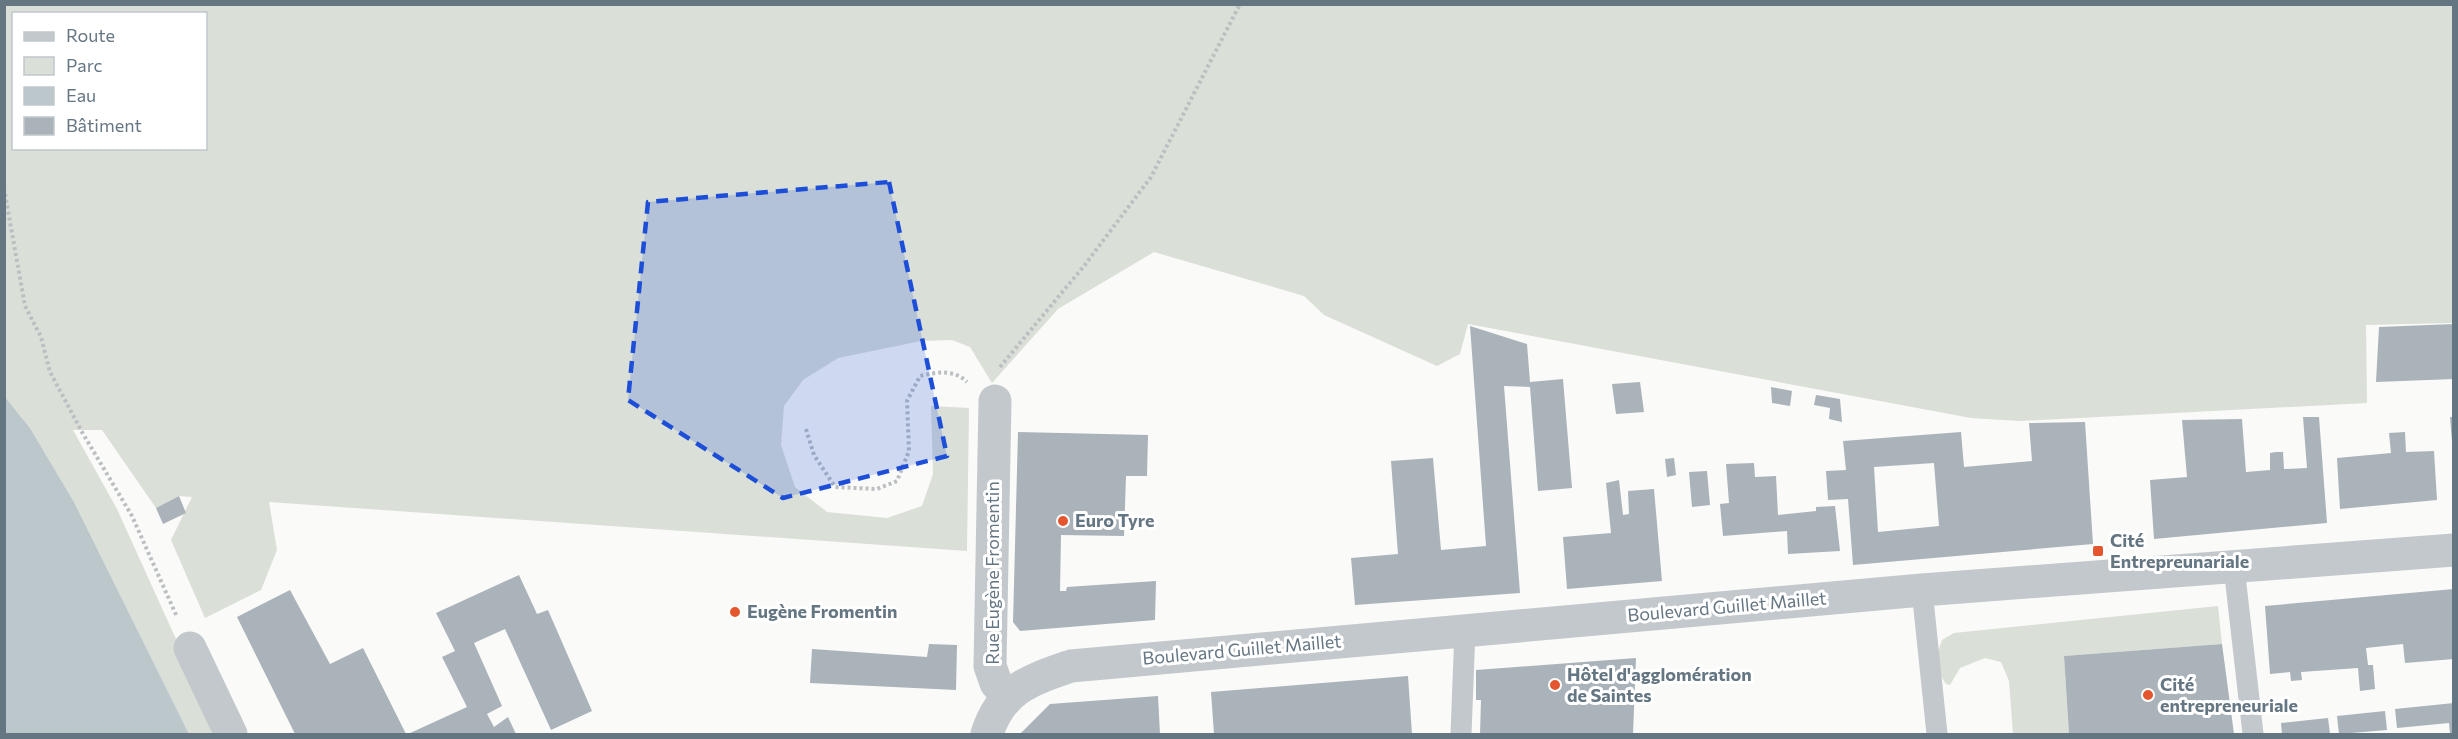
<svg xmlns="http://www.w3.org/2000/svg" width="2458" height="739" viewBox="0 0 2458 739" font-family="Commissioner,sans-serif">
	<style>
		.green { fill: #dadfd7; fill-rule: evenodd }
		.water { fill: #bbc7cb }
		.building { fill: #aab3b9; fill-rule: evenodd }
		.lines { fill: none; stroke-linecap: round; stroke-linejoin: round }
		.path { stroke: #bbbfc2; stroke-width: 4; stroke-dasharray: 3 3; stroke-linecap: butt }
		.service { stroke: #c3c8cc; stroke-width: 21 }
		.minor { stroke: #c3c8cc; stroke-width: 33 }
		.tertiary { stroke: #c3c8cc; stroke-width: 33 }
		.marked { fill: #1d4ed8; fill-opacity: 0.2; stroke: #1d4ed8; stroke-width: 4.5; stroke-dasharray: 12 8; stroke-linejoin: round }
		.poi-dot { fill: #e4572e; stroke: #fff; stroke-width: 2 }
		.labels { text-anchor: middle; stroke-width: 6; stroke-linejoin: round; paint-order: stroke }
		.poi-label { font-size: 18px; font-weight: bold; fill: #657683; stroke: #fff; text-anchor: start }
		.street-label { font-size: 18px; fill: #657683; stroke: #fff }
	</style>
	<rect width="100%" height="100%" fill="#fafaf8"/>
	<g class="green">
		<path d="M4,5H2453V323L2366,325L2367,403L2020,421L1971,418L1468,324L1460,354L1437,366L1324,315L1304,296L1154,252L1058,309L992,383L970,347L952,340L921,341L838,358L803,380L784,406L781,445L795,487L827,512L887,518L922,506L933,474L931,406L969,408L967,551L269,502L277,550L261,590L205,618L171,540L192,497L179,496L156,508L102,430H73L117,509L219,734H189L74,502L30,428L5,397ZM14,14H206V148H14Z"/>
		<path d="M2218,606L2222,644L2064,656L2069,734H2013L2009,681L2001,662L1985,658L1960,668L1950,685L1946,684C1936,670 1936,655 1942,640L1954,633Z"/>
	</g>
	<path class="water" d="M5,397L30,428L74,502L189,734H5Z"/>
	<g class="building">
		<path d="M2454,324V379L2376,382L2379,327Z"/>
		<path d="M1470,326L1527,344L1530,382L1563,379L1572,488L1538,491L1530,387L1504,386L1520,593L1355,605L1351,558L1398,554L1391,461L1433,458L1441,550L1486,546Z"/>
		<path d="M1640,382L1644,412L1616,414L1612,384Z"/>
		<path d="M1771,387L1792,391L1790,406L1772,403Z"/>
		<path d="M1816,395L1840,399L1842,422L1829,419L1830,408L1814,405Z"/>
		<path d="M2303,417H2319L2327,523L2154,539L2150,480L2187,477L2182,420L2242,419L2246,472L2270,470V453L2276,452H2283L2284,469L2307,468Z"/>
		<path d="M2450,417H2454V442H2452Z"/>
		<path d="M2085,422L2093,544L1853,565L1848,499L1828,500L1826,471L1846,470L1843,441L1961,432L1964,467L2032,461L2029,423ZM1934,463L1939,526L1878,532L1874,467Z"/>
		<path d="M1018,432L1148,435L1147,476H1126L1124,536L1061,535L1060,591H1066L1067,587L1156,581L1155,620L1020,631L1013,622Z"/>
		<path d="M2405,432L2406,452L2434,451L2437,500L2340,509L2337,458L2391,453L2389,433Z"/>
		<path d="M1674,458L1676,475L1667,477L1665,459Z"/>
		<path d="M1754,463L1755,477L1776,476L1778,515L1816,511V507L1835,506L1840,551L1788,554L1787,531L1723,536L1720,504L1729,503L1726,464Z"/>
		<path d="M1707,471L1710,505L1692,507L1689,472Z"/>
		<path d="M1619,480L1623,515L1629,514L1628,491L1654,489L1662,581L1567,589L1563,537L1611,533L1606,483Z"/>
		<path d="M179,496L186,513L163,524L156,508Z"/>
		<path d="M519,575L537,614L548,610L592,711L551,730L505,629L474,643L502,706L487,714L494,727L508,717L516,734H408L467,707L442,657L455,651L436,613Z"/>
		<path d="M2454,589V659L2405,663L2403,644L2366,648L2368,665H2373L2375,689L2360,691L2358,668L2301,672L2302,680L2291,681L2290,672L2270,674L2265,606Z"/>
		<path d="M290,590L330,664L363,648L406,734H295L237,617Z"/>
		<path d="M929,644L957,645L956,690L810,683L812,649L927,657Z"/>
		<path d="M2222,644L2234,734H2069L2064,656Z"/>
		<path d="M1636,658L1633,734H1480L1481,700H1476V670Z"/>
		<path d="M1408,676L1412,734H1214L1211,692Z"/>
		<path d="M1158,696L1160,734H1020L1050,704Z"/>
		<path d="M2454,703V734H2450L2449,723L2397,728L2395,709Z"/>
		<path d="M2385,711L2387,730L2339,734L2337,716Z"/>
		<path d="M2328,718L2330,734H2282L2281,723Z"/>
	</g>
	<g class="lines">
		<g class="path">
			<path d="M4,188L25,306L41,337L50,372L82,432L132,516L177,617"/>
			<path d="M1000,367L1084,266L1151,177L1240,4"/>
			<path d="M806,429L814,455L835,487L877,489L897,481L909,451L907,401L920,376C937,372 954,369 967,382"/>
		</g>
		<g class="service">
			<path d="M2234,567L2253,734"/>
			<path d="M1922,590L1937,734"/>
			<path d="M1461,734L1465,630"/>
		</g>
		<g class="minor">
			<path d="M995,401L990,666L996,683L1007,696"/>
			<path d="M190,648L231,734"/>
		</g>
		<path class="tertiary" d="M987,734C1001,689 1030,680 1071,666L1922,590L2454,550"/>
	</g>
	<path class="marked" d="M889,182L947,456L783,498L628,400L648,202Z"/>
	<g class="poi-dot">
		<circle cx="1063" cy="521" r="6"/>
		<rect x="2092" y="545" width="12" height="12" rx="3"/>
		<circle cx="735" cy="612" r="6"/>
		<circle cx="1555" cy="685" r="6"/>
		<circle cx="2148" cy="695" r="6"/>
	</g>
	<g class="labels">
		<g class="poi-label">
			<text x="1075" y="527">Euro Tyre</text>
			<text x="2110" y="547">Cité<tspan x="2110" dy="21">Entrepreunariale</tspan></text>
			<text x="747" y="618">Eugène Fromentin</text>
			<text x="1567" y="681">Hôtel d'agglomération<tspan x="1567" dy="21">de Saintes</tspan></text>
			<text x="2160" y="691">Cité<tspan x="2160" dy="21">entrepreneuriale</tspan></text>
		</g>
		<g class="street-label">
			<text transform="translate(993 573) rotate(-90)" y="6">Rue Eugène Fromentin</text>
			<text transform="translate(1727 607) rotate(-5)" y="6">Boulevard Guillet Maillet</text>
			<text transform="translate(1242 650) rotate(-5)" y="6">Boulevard Guillet Maillet</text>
		</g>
	</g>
	<rect width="2458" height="739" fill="none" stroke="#657683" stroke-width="12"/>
	<rect x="12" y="12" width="195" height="138" fill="#ffffff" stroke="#c1c8cd" stroke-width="1.5"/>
	<rect x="24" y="32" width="30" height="9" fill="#c3c8cc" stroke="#c1c8cd" stroke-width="1.5"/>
	<text x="66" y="42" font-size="18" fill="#657683">Route</text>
	<rect x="24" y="57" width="30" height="18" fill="#dadfd7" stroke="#c1c8cd" stroke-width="1.5"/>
	<text x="66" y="72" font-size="18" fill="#657683">Parc</text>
	<rect x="24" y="87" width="30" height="18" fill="#bbc7cb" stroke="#c1c8cd" stroke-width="1.5"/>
	<text x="66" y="102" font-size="18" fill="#657683">Eau</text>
	<rect x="24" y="117" width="30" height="18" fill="#aab3b9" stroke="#c1c8cd" stroke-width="1.5"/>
	<text x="66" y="132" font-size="18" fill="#657683">Bâtiment</text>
</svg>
